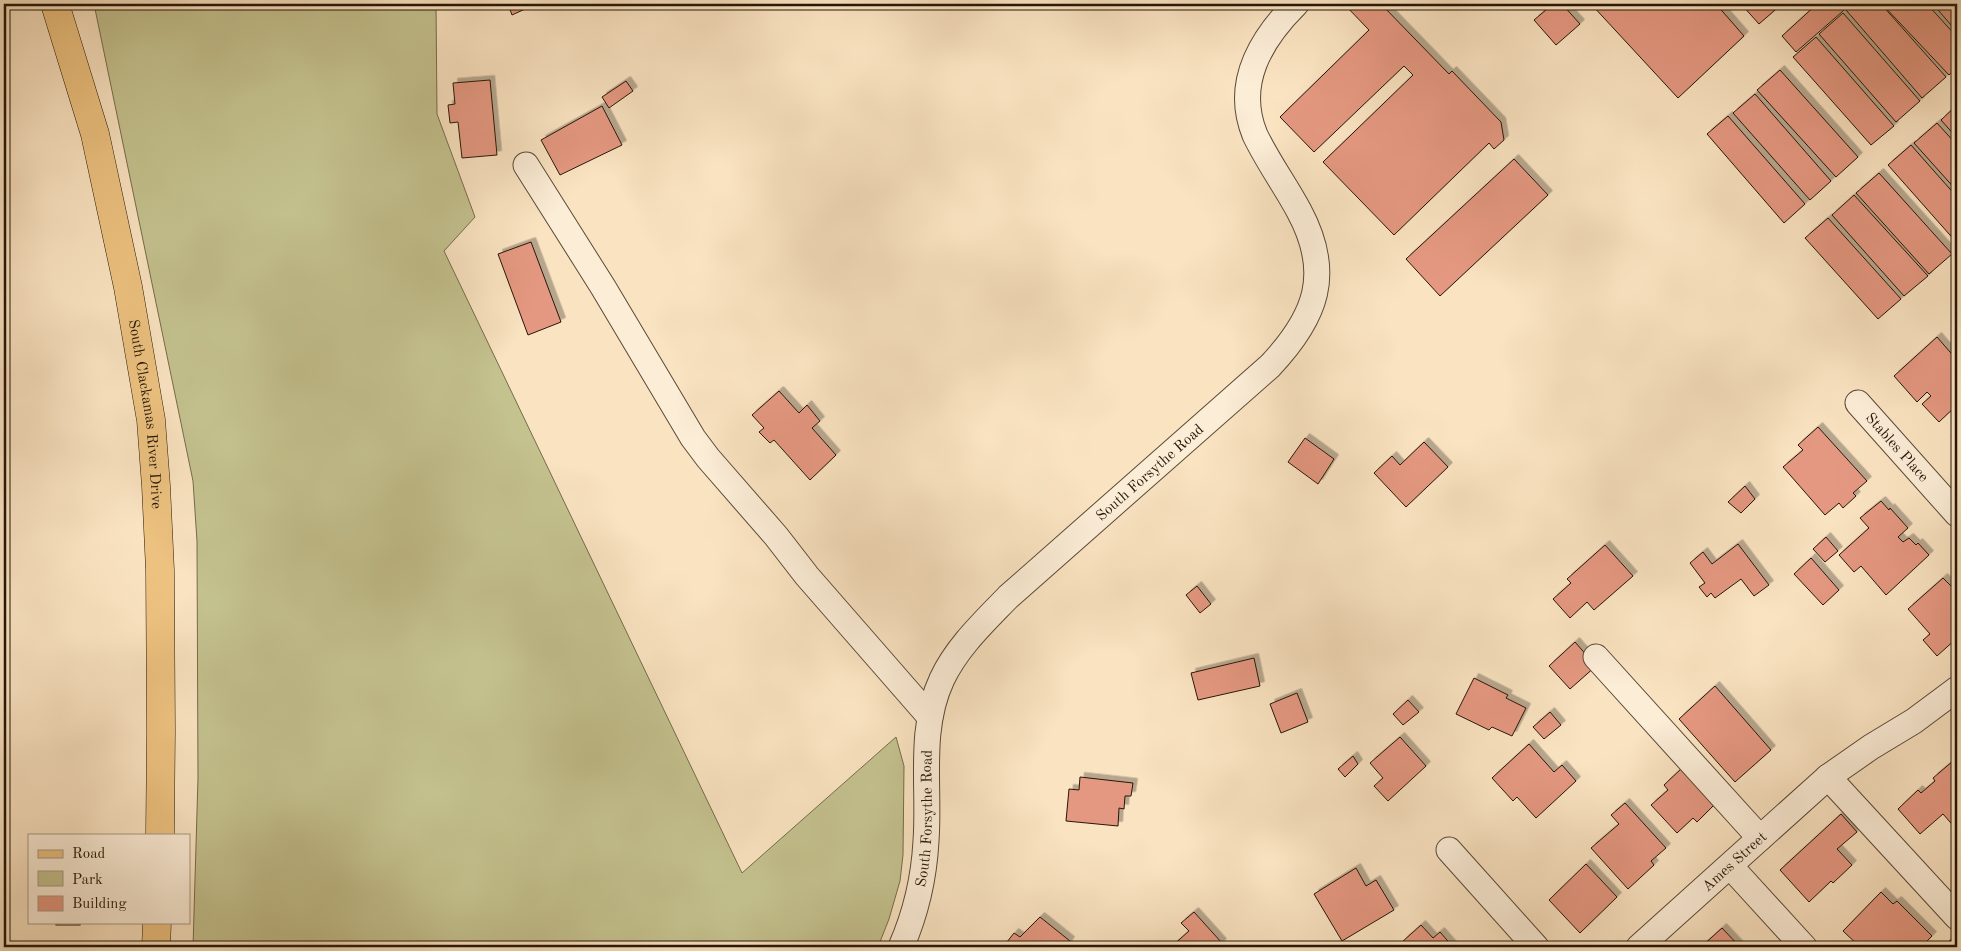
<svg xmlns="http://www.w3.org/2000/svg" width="1961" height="951" viewBox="0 0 1961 951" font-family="'Old Standard TT',serif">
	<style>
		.green { fill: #c4c28f; stroke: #746c4b }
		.building { fill: #e59881; stroke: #251607; filter: url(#shadow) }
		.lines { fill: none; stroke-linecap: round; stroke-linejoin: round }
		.minor-casing { stroke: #5a4936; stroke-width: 27 }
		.major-casing { stroke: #251607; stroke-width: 29 }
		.minor { stroke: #fcedd7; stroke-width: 25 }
		.major { stroke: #edc280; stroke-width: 28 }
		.labels { text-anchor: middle; stroke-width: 4; stroke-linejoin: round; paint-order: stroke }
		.street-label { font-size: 15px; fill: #251607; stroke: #fcedd7 }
	</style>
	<defs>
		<filter id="shadow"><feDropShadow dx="4.5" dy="-4.5" stdDeviation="0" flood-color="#0004"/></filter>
	</defs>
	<rect width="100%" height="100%" fill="#fae3c1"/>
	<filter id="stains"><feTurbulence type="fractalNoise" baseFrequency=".004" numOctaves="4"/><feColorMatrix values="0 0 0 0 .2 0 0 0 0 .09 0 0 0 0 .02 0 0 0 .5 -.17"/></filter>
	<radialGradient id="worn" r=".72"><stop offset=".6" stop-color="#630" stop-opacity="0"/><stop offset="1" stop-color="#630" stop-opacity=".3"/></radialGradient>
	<path class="green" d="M94,4H436L437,114L475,217L444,251L742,873L896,737L904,766L903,855L900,881L889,919L878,947H193L198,778L197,541L193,481Z"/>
	<g class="building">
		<path d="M508,4H536L512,15Z"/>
		<path d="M1344,4H1381L1449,74L1452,71L1501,122L1504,140L1494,149L1489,143L1394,235L1323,162L1413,75L1404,66L1314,152L1280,117L1369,30Z"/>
		<path d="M1553,4H1562L1580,24L1556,45L1534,20Z"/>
		<path d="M1591,4H1716L1744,36L1678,98Z"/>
		<path d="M1741,4H1782L1759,24Z"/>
		<path d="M1817,4H1851L1796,52L1782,36Z"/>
		<path d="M1853,4H1881L1946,77L1922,98L1846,10Z"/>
		<path d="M1882,4H1927L1957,37V67L1949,75Z"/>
		<path d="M1933,4H1957V32Z"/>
		<path d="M1843,13L1920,101L1896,122L1819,34Z"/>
		<path d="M1816,37L1894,126L1871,145L1793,57Z"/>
		<path d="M1780,70L1858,157L1836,177L1757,90Z"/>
		<path d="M490,80L497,155L462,158L458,122L450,123L448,105L455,104L453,83Z"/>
		<path d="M626,81L633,91L609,108L602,97Z"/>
		<path d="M1755,94L1831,181L1810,200L1733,113Z"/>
		<path d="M1957,105V138L1941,120Z"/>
		<path d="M602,106L622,145L560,175L541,140Z"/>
		<path d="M1728,116L1805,204L1784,223L1707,134Z"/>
		<path d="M1937,123L1957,145V191L1914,143Z"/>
		<path d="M1911,145L1957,197V243L1888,165Z"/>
		<path d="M1514,159L1548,195L1440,296L1406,259Z"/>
		<path d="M1879,173L1952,254L1929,274L1856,193Z"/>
		<path d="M1854,195L1928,276L1904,296L1832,215Z"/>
		<path d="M1828,218L1901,299L1878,319L1805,238Z"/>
		<path d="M531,242L561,322L528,335L498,254Z"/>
		<path d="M1937,337L1957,360V405L1939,422L1922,404L1931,396L1927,392L1917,402L1894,376Z"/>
		<path d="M779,391L799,413L807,405L820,421L812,428L836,455L810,480L774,440L770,443L759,432L764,428L752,415Z"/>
		<path d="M1818,427L1867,481L1853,493L1856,496L1843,508L1839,503L1825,515L1783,467L1803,450L1798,445Z"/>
		<path d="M1957,429V443L1951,435Z"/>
		<path d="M1305,438L1334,459L1318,484L1288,462Z"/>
		<path d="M1424,442L1448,467L1406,507L1374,473L1392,456L1400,465Z"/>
		<path d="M1745,486L1755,499L1741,513L1728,502Z"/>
		<path d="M1881,501L1889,510L1890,508L1908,528L1898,537L1903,542L1909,538L1916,545L1918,543L1929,555L1886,595L1861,566L1854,572L1839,555L1869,528L1860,518Z"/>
		<path d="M1826,537L1838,551L1825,562L1813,549Z"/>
		<path d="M1738,544L1769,585L1754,596L1741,579L1715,598L1711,593L1707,597L1699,587L1705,583L1690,563L1703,552L1712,564Z"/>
		<path d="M1605,545L1633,576L1594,610L1587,602L1570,618L1553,599L1571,583L1567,579Z"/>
		<path d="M1811,558L1839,590L1823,605L1794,574Z"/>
		<path d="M1943,578L1951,586L1953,585L1957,589V638L1937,656L1923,640L1930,634L1908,609Z"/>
		<path d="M1197,586L1211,604L1200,613L1186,595Z"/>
		<path d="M1575,642L1596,666L1570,689L1549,666Z"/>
		<path d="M1254,658L1260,686L1198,700L1191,673Z"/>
		<path d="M1474,678L1508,695L1506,698L1526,708L1512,736L1492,727L1489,730L1456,714Z"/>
		<path d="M1715,686L1771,750L1735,782L1679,719Z"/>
		<path d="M1297,693L1308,722L1281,733L1270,704Z"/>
		<path d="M1408,700L1419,712L1403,725L1393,714Z"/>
		<path d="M1550,712L1561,725L1544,739L1533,727Z"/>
		<path d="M1400,737L1426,766L1388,801L1374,786L1383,778L1370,763Z"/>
		<path d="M1529,744L1554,772L1562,765L1576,781L1536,818L1517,797L1513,801L1492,778Z"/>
		<path d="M1353,756L1358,764L1345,777L1338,769Z"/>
		<path d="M1953,761L1957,766V830L1943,814L1920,834L1898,809L1918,790L1921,793L1935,781L1933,778Z"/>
		<path d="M1682,768L1715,804L1697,822L1693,818L1677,833L1651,805L1668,790L1664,785Z"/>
		<path d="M1080,777L1133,783L1131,796H1125L1124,809L1119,808L1118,826L1066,821L1069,789L1079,790Z"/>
		<path d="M1625,803L1666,848L1651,861L1654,865L1628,889L1591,848L1619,824L1611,815Z"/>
		<path d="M1841,814L1857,832L1837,849L1852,865L1833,883L1831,881L1809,902L1780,870Z"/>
		<path d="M1586,864L1617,897L1580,933L1549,900Z"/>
		<path d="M1356,868L1366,886L1376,880L1394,910L1342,941L1314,894Z"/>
		<path d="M1881,892L1893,904L1897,901L1932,936L1921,947H1873L1869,943L1865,947H1860L1843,931Z"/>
		<path d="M1194,912L1222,943L1218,947H1171L1189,931L1181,923Z"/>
		<path d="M1040,917L1070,941L1066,947H1003L1014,933L1020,937Z"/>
		<rect x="56" y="922" width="24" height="3"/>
		<path d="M1421,925L1433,938L1440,932L1453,947H1407L1402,942Z"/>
		<path d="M1722,928L1740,947H1701Z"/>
		<path d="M1957,934V947H1943Z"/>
	</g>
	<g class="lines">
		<defs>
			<g id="minor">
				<path d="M526,165L603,287L693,438L708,458L776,536L807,576L930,717"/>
				<path id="s1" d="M1858,403L1957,514"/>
				<path d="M1596,657L1760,838"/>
				<path d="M1828,777L1957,917"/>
				<path d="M1449,850L1536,947"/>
				<path d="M1730,866L1804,947"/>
				<path id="s2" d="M901,947C916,913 924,878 926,841C930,787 918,730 942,679C957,647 984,622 1008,597L1270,366C1316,317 1333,274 1299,211C1285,185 1268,162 1255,135C1234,84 1260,40 1296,4"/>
				<path id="s3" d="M1639,947L1828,777L1871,747L1914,721L1957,689"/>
			</g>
			<g id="major">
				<path id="s4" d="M55,4L95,134L128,287L151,420L156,486L160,570L161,731L160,835"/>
				<path d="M156,947L157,922"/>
			</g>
		</defs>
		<use href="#minor" class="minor-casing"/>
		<use href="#major" class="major-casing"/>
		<use href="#minor" class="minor"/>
		<use href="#major" class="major"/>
	</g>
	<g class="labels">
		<g class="street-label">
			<text dy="5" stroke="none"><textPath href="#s4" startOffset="421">South Clackamas River Drive</textPath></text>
			<text dy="5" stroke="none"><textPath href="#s1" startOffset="59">Stables Place</textPath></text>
			<text dy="5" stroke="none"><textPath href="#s2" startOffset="568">South Forsythe Road</textPath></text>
			<text dy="5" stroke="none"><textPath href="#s2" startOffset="132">South Forsythe Road</textPath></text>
			<text dy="5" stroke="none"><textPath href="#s3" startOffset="128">Ames Street</textPath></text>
		</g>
	</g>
	<rect width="1961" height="951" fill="none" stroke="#fae3c1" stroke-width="20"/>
	<rect x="5" y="5" width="1951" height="941" fill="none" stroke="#251607" stroke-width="2.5"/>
	<rect x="10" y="10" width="1941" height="931" fill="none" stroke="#251607"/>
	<rect x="28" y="834" width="162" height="90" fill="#fcedd7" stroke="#a69784"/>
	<rect x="38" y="850" width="25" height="8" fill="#edc280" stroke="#a69784"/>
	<text x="72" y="858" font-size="15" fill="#251607">Road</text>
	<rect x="38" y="871" width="25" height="15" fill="#c4c28f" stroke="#a69784"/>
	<text x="72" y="884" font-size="15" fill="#251607">Park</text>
	<rect x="38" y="896" width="25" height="15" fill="#e59881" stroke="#a69784"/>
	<text x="72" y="908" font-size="15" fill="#251607">Building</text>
	<rect width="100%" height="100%" filter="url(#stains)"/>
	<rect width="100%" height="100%" fill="url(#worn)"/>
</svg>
